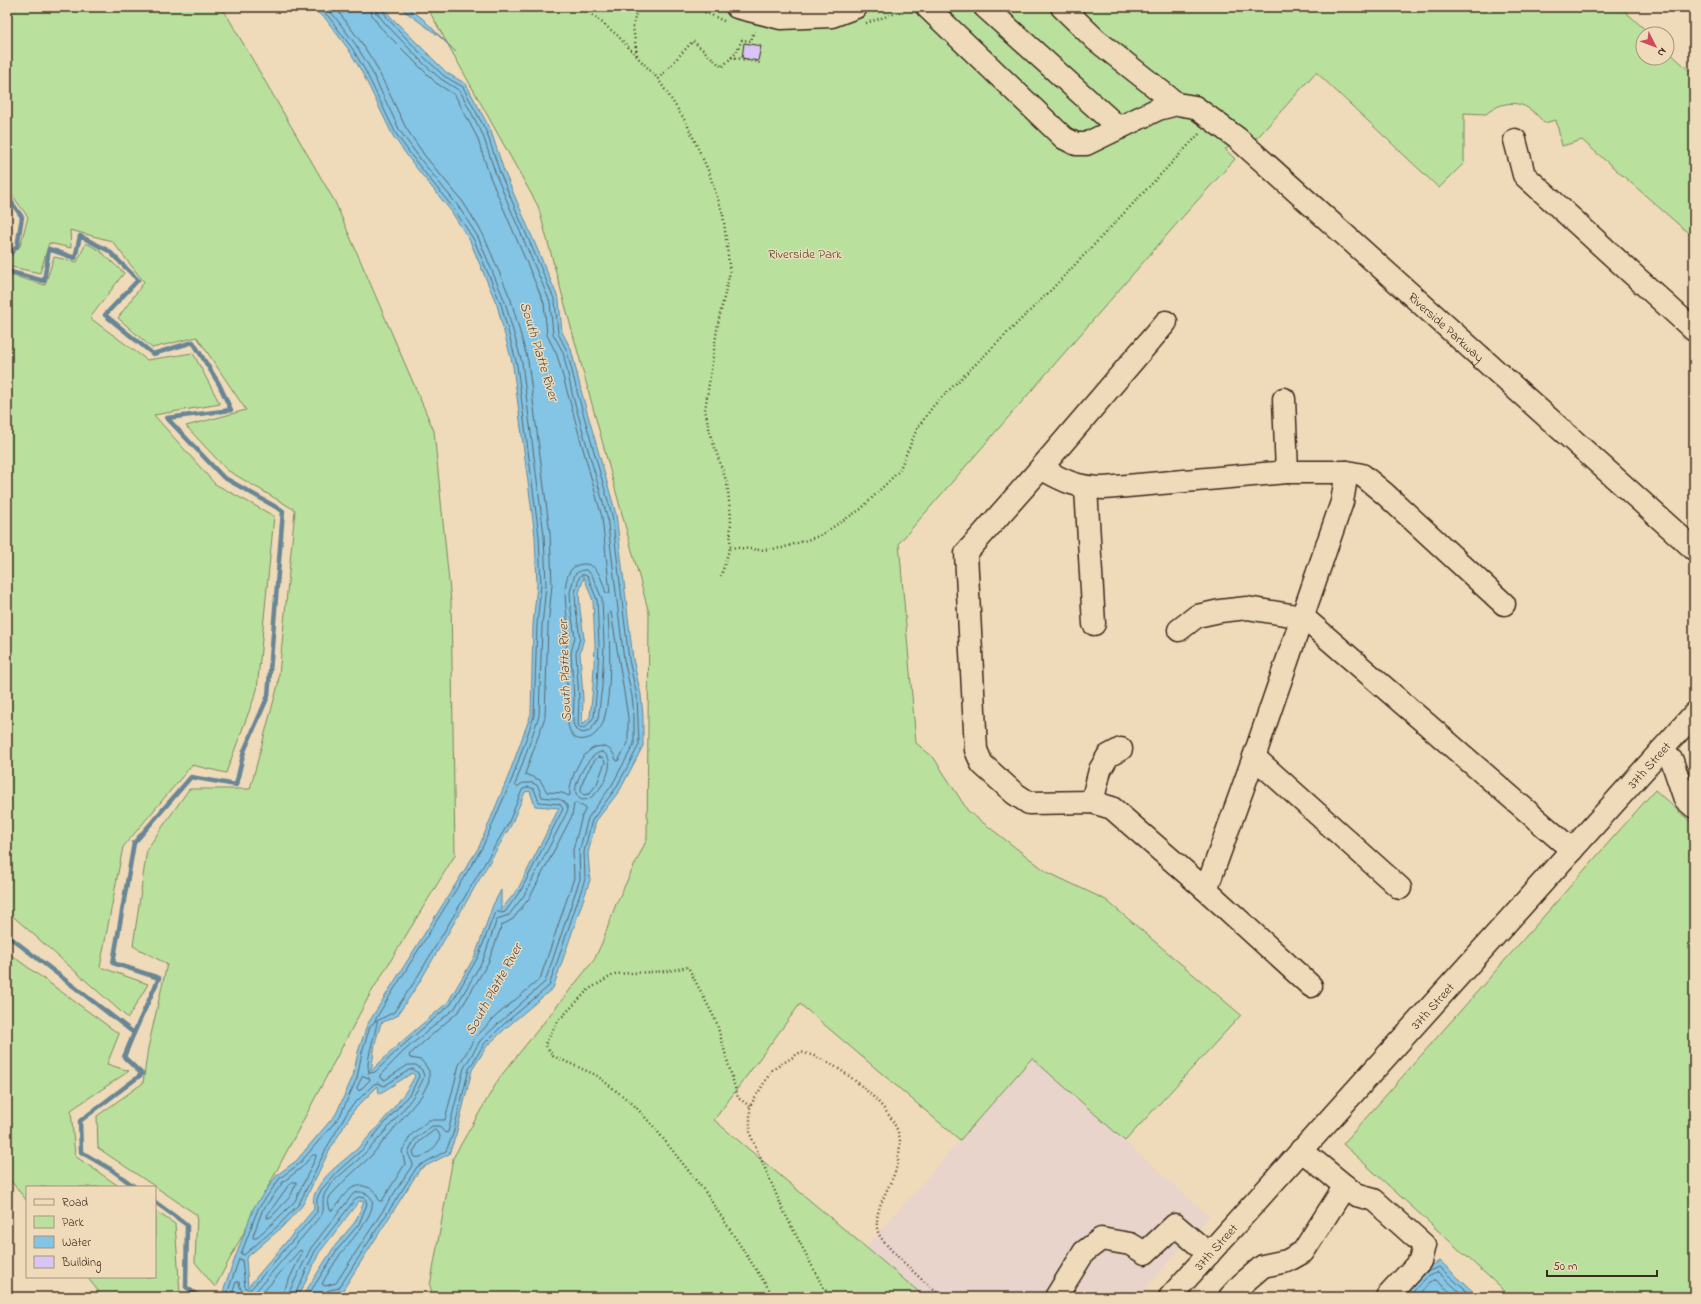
<svg xmlns="http://www.w3.org/2000/svg" width="1701" height="1304" viewBox="0 0 1701 1304" font-family="'Indie Flower',sans-serif">
	<style>
		.built { fill: #e8d4cb }
		.green { fill: #b9e19d; stroke: #7a865e }
		.water { fill: #84c4e4; stroke: #678695; fill-rule: evenodd }
		.lines { fill: none; stroke-linecap: round; stroke-linejoin: round }
		.shore { stroke: #58686d; stroke-width: 1 }
		.stream { stroke: #678695; stroke-width: 4.5 }
		.building { fill: #d7c5f6; stroke: #3b2a1e }
		.minor-casing { stroke: #3b2a1e; stroke-width: 25 }
		.major-casing { stroke: #3b2a1e; stroke-width: 25 }
		.path { stroke: #3b2a1e; stroke-width: 2.5; stroke-dasharray: 1 3; stroke-linecap: butt }
		.minor { stroke: #efdbb9; stroke-width: 22 }
		.major { stroke: #efdbb9; stroke-width: 22 }
		.labels { text-anchor: middle; stroke-width: 3; stroke-linejoin: round; paint-order: stroke }
		.park-label { font-size: 13px; fill: #4e4531; stroke: #efdbb9 }
		.street-label { font-size: 13px; fill: #3b2a1e; stroke: #efdbb9 }
		.water-label { font-size: 14px; font-style: italic; fill: #4a4946; stroke: #efdbb9 }
	</style>
	<rect width="100%" height="100%" fill="#efdbb9"/>
	<filter id="ink" filterUnits="userSpaceOnUse"><feTurbulence type="fractalNoise" baseFrequency=".025" numOctaves="2"/><feDisplacementMap in="SourceGraphic" scale="8" xChannelSelector="R" yChannelSelector="G"/><feConvolveMatrix kernelMatrix="1 2 1 2 8 2 1 2 1" color-interpolation-filters="sRGB"/></filter>
	<g filter="url(#ink)">
		<path class="built" d="M1032,1058L1209,1216L1138,1297H925L866,1247Z"/>
		<g class="green">
			<path d="M7,7H222L335,202L434,431L451,602L455,855L369,996L215,1287L195,1262L197,1215L98,1148L97,1116L143,1083L148,1048L167,964L133,946L147,849L189,789H250L278,685L295,510L227,470L186,426L246,410L197,337L152,348L118,318L144,282L112,241L70,230L71,248L49,243L40,273L7,266V260L20,246L28,217L7,188Z"/>
			<path d="M427,7H1620L1650,34H1643V58H1667V50L1694,75V238L1582,140L1562,146L1556,120L1544,123C1528,102 1508,96 1486,114L1464,113V163L1439,188L1316,72L1258,137L1225,149L1235,159L1186,213L899,543L916,743L934,758L968,811L1047,872L1106,900L1241,1015L1125,1141L1032,1058L960,1140L800,1004L714,1120L925,1297H433L430,1286L453,1158L500,1077L594,960L602,943L616,904L647,839L649,613L538,206Z"/>
			<path d="M86,243L99,250L124,273L90,318L147,360L193,353L220,404L154,415L215,484L274,516L257,690L226,773L192,765L123,847L100,967L148,984L128,1018L7,911V274L45,285L54,257L77,262Z"/>
			<path d="M1655,790L1694,825V1297H1511L1343,1144Z"/>
			<path d="M7,952L119,1034L107,1064L129,1071L71,1110L75,1156L120,1187H27V1201L7,1176Z"/>
			<path d="M155,1211L175,1224L180,1293L186,1297H103L87,1277H155Z"/>
		</g>
		<g class="water">
			<path d="M309,7H384L390,16L447,73L466,84L491,131L504,171L559,300L562,332L571,349L582,394L616,514L633,659L641,695L643,716V746L620,790L596,821L588,853L590,880L553,988L507,1027L487,1046L472,1070L456,1135L449,1154L420,1169L341,1293H331L326,1297H302L334,1247L355,1222L364,1202L359,1201L319,1253L305,1283L297,1297H222L225,1285L254,1207L277,1175L296,1161L336,1114L353,1076L358,1052L367,1025L479,847L508,777L531,714L533,625L537,585L535,536L513,366L497,305L470,241L451,211L414,165L393,136L362,72L349,50L325,18ZM584,577L593,601L595,645L593,686L590,717L582,725L583,699L580,653L584,638L580,610L579,593ZM530,791L535,806L559,808L518,889L501,910V890L493,905L475,956L448,1002L399,1044L368,1074L372,1066L375,1043L381,1023L397,1016L419,983L511,825L525,792ZM412,1073L415,1076C404,1098 378,1127 360,1146C347,1159 326,1172 317,1189C313,1196 313,1201 314,1209L248,1287L246,1258L281,1228L302,1206L329,1151L354,1110L378,1086L379,1094Z"/>
			<path d="M399,7H407L422,18L456,52L439,36Z"/>
			<path d="M1440,1261L1479,1297H1396L1421,1270Z"/>
		</g>
		<g class="lines">
			<g class="shore">
				<path d="M335,7L361,42L375,64L406,128L425,156L463,202L483,234L511,300L528,361L550,534L552,585L548,626L545,717L525,774L540,780L547,792L562,793L569,796L570,795C568,780 585,741 604,747C611,748 614,754 616,760L618,761L628,743V717L611,612L608,614C610,645 612,690 604,720C602,727 595,736 589,738C560,749 568,699 567,684C566,674 563,661 565,651C566,646 569,641 569,636C569,620 554,564 584,564C599,564 602,582 606,593H610L602,517L557,355L547,335L544,303L490,177L477,137L455,95L436,83L380,27L372,15L370,7"/>
				<path d="M586,570L592,575L602,599L604,645L602,686L598,719L590,731L583,733L576,730L573,723L574,699L571,653L575,637L571,611L570,592L575,574L580,571Z"/>
				<path d="M581,575H585L588,577L597,600L599,645L597,686L594,717L587,726L583,728L579,727L578,724L579,699L576,653L580,638L576,610L575,593L579,578Z"/>
				<path d="M602,752C626,760 586,820 576,793C573,784 589,752 602,752Z"/>
				<path d="M598,757L603,758L605,762L597,784L589,794L584,795L581,792C580,783 591,763 598,757Z"/>
				<path d="M529,787L534,789L539,802L560,804L563,809L521,890L505,912L501,913L497,911L495,912L478,957L451,1004L401,1047L375,1072L370,1073C363,1065 377,1031 377,1021L394,1012L415,981L508,824L522,790Z"/>
				<path d="M576,803L586,808L582,816L573,850L574,878L540,979L496,1016L475,1038L459,1065L445,1120H429L411,1135L402,1151L405,1164L382,1201H379C377,1194 374,1189 367,1187C350,1181 342,1199 333,1210H330L328,1201L330,1196L347,1178L371,1156L422,1095L429,1081V1071L426,1066L421,1060L410,1058L409,1055L460,1010L488,963L502,925L513,919L530,897L572,816L574,804Z"/>
				<path d="M363,1076L369,1078L370,1080L359,1091L357,1088Z"/>
				<path d="M435,1130L440,1135C441,1144 424,1160 415,1157L413,1152L419,1142Z"/>
				<path d="M313,1155H316V1157L295,1201L275,1221L256,1238H253V1236L262,1211L283,1182L301,1168Z"/>
				<path d="M293,1182H296V1184L290,1197L271,1217L267,1218L268,1214L288,1186Z"/>
				<path d="M1426,1272L1439,1267L1473,1297"/>
				<path d="M226,1297L239,1259L242,1260L245,1287L247,1289H251L317,1212V1199L321,1190L339,1170L363,1149L412,1091L419,1076L418,1073L413,1069L409,1070L384,1086L378,1083L374,1084L350,1108L326,1149L299,1204L279,1225L244,1255L241,1254L258,1209L280,1178L299,1164L340,1116L357,1078L362,1052L370,1027L376,1020V1018L482,848L512,779L534,716L537,625L541,585L539,536L517,365L501,304L474,240L454,209L417,163L396,134L365,70L352,48L328,16L316,7"/>
				<path d="M231,1297L236,1282H239C240,1292 247,1298 256,1291L322,1214C325,1207 321,1201 325,1193C334,1177 353,1166 366,1152C379,1139 421,1092 424,1076L422,1070L416,1065H408L385,1080L380,1078V1075L405,1050L455,1008L483,960L497,919L509,915L525,894L568,810C566,796 552,799 542,797L538,786L533,783H523L517,787L515,785L539,716L542,626L546,585L544,535L522,363L505,302L478,237L458,206L421,160L400,131L370,68L356,45L332,13L324,7"/>
				<path d="M259,1297L299,1251L301,1250L302,1253L284,1290L283,1297"/>
				<path d="M289,1297V1292L311,1248L353,1194C357,1192 360,1191 364,1193C390,1201 348,1243 341,1253C335,1262 327,1274 322,1284L325,1286L336,1283L413,1164L408,1153L415,1139L432,1126H439L445,1133L448,1132L464,1068L480,1041L501,1021L545,982L580,879L579,852L588,818L612,785L634,744V716L632,696L624,660L607,516L573,397L563,352L553,334L550,302L496,175L483,135L460,91L441,79L423,63L384,22L377,13L376,7"/>
				<path d="M294,1297L315,1251L356,1198L359,1197L365,1198L367,1204L359,1224L337,1250L307,1297"/>
				<path d="M324,1297C325,1288 333,1290 339,1288L417,1167L446,1151L453,1134L469,1069L484,1044L504,1024L549,986L585,879L584,852L592,820L616,788L639,745L637,696L629,660L612,515L578,395L567,351L558,333L555,301L500,173L487,133L463,87L444,76L426,59L388,19L381,7"/>
				<path d="M1408,1297L1426,1278L1438,1272L1465,1297"/>
				<path d="M1416,1297L1429,1283L1436,1280L1456,1297"/>
			</g>
			<g class="stream">
				<path d="M7,196L22,217L17,247L7,255"/>
				<path d="M7,271L44,281L49,249L75,258L80,236L109,251L138,280L105,315L153,354L193,342L219,384L231,410L167,418L223,477L283,511L268,696L244,751L236,785L191,777L134,843L113,963L159,978L134,1033"/>
				<path d="M7,935L134,1033L124,1057L142,1074L80,1121L81,1152L112,1170L135,1187"/>
				<path d="M155,1202L187,1225L186,1287L200,1297"/>
			</g>
		</g>
		<path class="building" d="M744,43L761,46L758,61L742,58Z"/>
		<g class="lines">
			<defs>
				<g id="minor">
					<path d="M737,7L781,18L832,16L856,7"/>
					<path d="M927,7L1064,138L1076,144H1086L1158,109L1177,104"/>
					<path d="M985,7L1119,128"/>
					<path id="s1" d="M1062,7L1096,40L1177,104L1195,107L1237,138L1694,549"/>
					<path d="M1515,140L1524,175L1694,330"/>
					<path d="M1166,322L1041,468L966,553L976,750L982,764L1014,793L1029,803L1092,802L1112,808L1206,890L1311,986"/>
					<path d="M1284,399L1287,472"/>
					<path d="M1041,468C1063,481 1078,488 1104,488L1287,472H1347L1362,475L1385,494L1504,604"/>
					<path d="M1086,488L1094,624"/>
					<path d="M1179,630L1197,616L1220,611L1247,608L1303,617L1572,850"/>
					<path d="M1662,750L1672,761L1685,799L1694,807"/>
					<path d="M1254,757L1400,888"/>
					<path d="M1092,802L1100,770L1108,756L1121,749"/>
					<path d="M1206,890L1254,757L1342,502L1347,472"/>
					<path d="M1301,1150L1356,1195L1374,1200L1424,1245L1420,1261L1387,1297"/>
					<path d="M1056,1297L1084,1252L1101,1239L1130,1244L1145,1253L1175,1225L1209,1254"/>
					<path d="M1230,1297L1242,1284L1263,1266L1287,1261L1303,1252L1345,1186"/>
				</g>
				<g id="major">
					<path id="s2" d="M1170,1297L1694,714"/>
				</g>
			</defs>
			<use href="#minor" class="minor-casing"/>
			<use href="#major" class="major-casing"/>
			<g class="path">
				<path d="M583,7L617,35L658,79L686,122L708,170L723,214L730,272L718,323L705,410L711,437L727,483L731,519L730,547L721,576"/>
				<path d="M694,7L726,22"/>
				<path d="M866,23L894,14"/>
				<path d="M637,55L633,27L637,7"/>
				<path d="M731,57L761,63"/>
				<path d="M658,79L693,41L722,67L736,53L742,40L751,41L754,31"/>
				<path d="M730,547L760,550L782,548L819,536L861,509L899,471L917,429L934,405L1052,289L1201,132"/>
				<path d="M750,1106L738,1098L716,1021L688,967L668,971L615,974L589,989L558,1021L545,1044L553,1056L596,1075L633,1104L654,1127L706,1193L774,1297"/>
				<path d="M831,1297L823,1287L784,1212L750,1134V1106L772,1070L801,1052C807,1054 813,1055 818,1058C845,1068 899,1112 900,1142C900,1150 898,1162 896,1169C890,1188 872,1211 878,1232C881,1244 930,1287 942,1297"/>
			</g>
			<use href="#minor" class="minor"/>
			<use href="#major" class="major"/>
		</g>
	</g>
	<g class="labels">
		<g class="park-label">
			<text x="805" y="258">Riverside Park</text>
		</g>
		<g class="street-label">
			<text dy="5" stroke="none"><textPath href="#s1" startOffset="503">Riverside Parkway</textPath></text>
			<text dy="5" stroke="none"><textPath href="#s2" startOffset="716">37th Street</textPath></text>
			<text dy="5" stroke="none"><textPath href="#s2" startOffset="392">37th Street</textPath></text>
			<text dy="5" stroke="none"><textPath href="#s2" startOffset="68">37th Street</textPath></text>
		</g>
		<g class="water-label">
			<text transform="translate(540 351) rotate(73)" y="5">South Platte River</text>
			<text transform="translate(564 671) rotate(-92)" y="5">South Platte River</text>
			<text transform="translate(493 989) rotate(-61)" y="5">South Platte River</text>
		</g>
	</g>
	<rect width="1701" height="1304" fill="none" stroke="#efdbb9" stroke-width="24"/>
	<rect x="12" y="12" width="1677" height="1280" fill="none" stroke="#3b2a1e" stroke-width="1.5" filter="url(#ink)"/>
	<rect x="26" y="1186" width="130" height="92" fill="#efdbb9" stroke="#a7947b"/>
	<rect x="34" y="1199" width="20" height="6" fill="#efdbb9" stroke="#a7947b"/>
	<text x="62" y="1206" font-size="12" fill="#3b2a1e">Road</text>
	<rect x="34" y="1216" width="20" height="12" fill="#b9e19d" stroke="#a7947b"/>
	<text x="62" y="1226" font-size="12" fill="#3b2a1e">Park</text>
	<rect x="34" y="1236" width="20" height="12" fill="#84c4e4" stroke="#a7947b"/>
	<text x="62" y="1246" font-size="12" fill="#3b2a1e">Water</text>
	<rect x="34" y="1256" width="20" height="12" fill="#d7c5f6" stroke="#a7947b"/>
	<text x="62" y="1266" font-size="12" fill="#3b2a1e">Building</text>
	<g transform="translate(1655 46) rotate(132)"><circle r="19" fill="#efdbb9" stroke="#a7947b"/>
	<path d="M0-3L7 15L0 10L-7 15Z" fill="#d1495b"/>
	<text y="-6" font-size="11" font-weight="bold" text-anchor="middle" fill="#3b2a1e">N</text>
	</g>
	<path d="M1547 1270v6h110v-6" fill="none" stroke="#3b2a1e" stroke-width="2"/>
	<text x="1553" y="1270" font-size="12" fill="#3b2a1e" stroke="#efdbb9" stroke-width="3" paint-order="stroke">50 m</text>
</svg>
